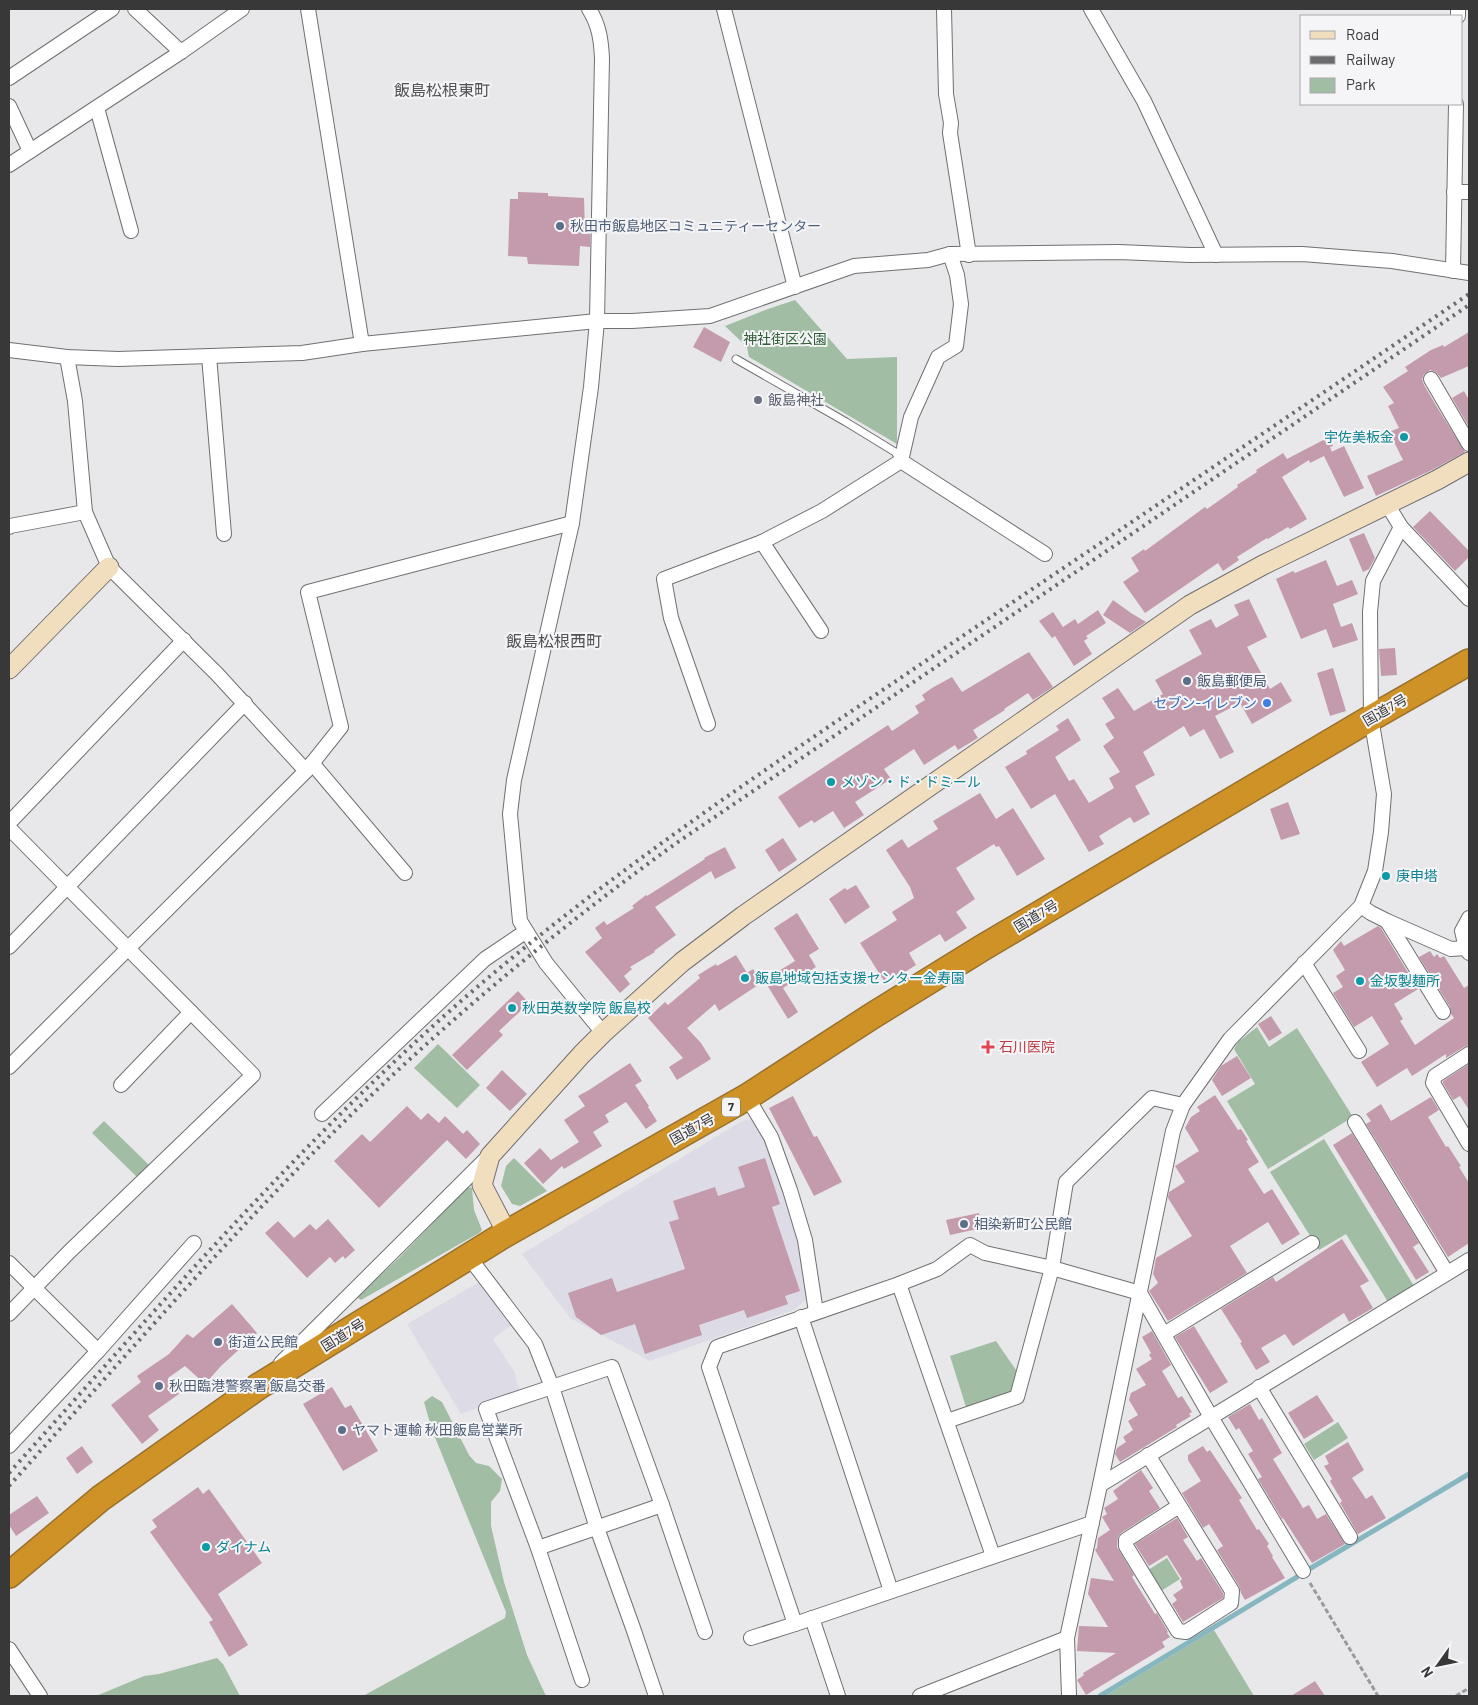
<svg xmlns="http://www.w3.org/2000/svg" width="1478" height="1705" viewBox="0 0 1478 1705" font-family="Barlow,'Noto Sans JP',sans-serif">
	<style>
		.built { fill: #dddce6 }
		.green { fill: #a1bda4 }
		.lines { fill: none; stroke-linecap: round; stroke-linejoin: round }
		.stream { stroke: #86b7c0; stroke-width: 5 }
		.building { fill: #c49bac }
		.lane-casing { stroke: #706f72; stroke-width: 9 }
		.street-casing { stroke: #706f72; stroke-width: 16 }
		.secondary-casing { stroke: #706f72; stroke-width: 21 }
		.highway-casing { stroke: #9a722d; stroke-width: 28 }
		.path { stroke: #9a9a9c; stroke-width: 3; stroke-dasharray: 5 2.5; stroke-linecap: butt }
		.lane { stroke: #fff; stroke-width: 7 }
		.street { stroke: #fff; stroke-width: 14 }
		.secondary { stroke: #f1debe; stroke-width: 19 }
		.highway { stroke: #cf9227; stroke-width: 25 }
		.rail { stroke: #6b6b6d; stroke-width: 4; stroke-dasharray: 2.5 5; stroke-linecap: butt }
		.service-dot { fill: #5c6f8a; stroke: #f5f5f8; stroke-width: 2 }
		.worship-dot { fill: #6b7280; stroke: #f5f5f8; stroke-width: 2 }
		.culture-dot { fill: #0f9aa8; stroke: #f5f5f8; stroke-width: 2 }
		.shop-dot { fill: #3f7fe0; stroke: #f5f5f8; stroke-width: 2 }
		.health-dot { fill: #e0444e; stroke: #f5f5f8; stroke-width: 2 }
		.labels { text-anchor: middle; stroke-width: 4; stroke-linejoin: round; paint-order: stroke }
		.shield { fill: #f5f5f8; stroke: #717172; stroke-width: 1 }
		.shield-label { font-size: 12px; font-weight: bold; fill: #383839 }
		.service-label { font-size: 14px; fill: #4e5e75; stroke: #f5f5f8; text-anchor: start }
		.park-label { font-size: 14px; fill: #2e5e36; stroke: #f5f5f8 }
		.worship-label { font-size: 14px; fill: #5b616d; stroke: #f5f5f8; text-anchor: start }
		.culture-label { font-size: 14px; fill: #0d838f; stroke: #f5f5f8; text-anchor: start }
		.shop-label { font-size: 14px; fill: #366cbe; stroke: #f5f5f8; text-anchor: end }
		.street-label { font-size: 14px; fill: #383839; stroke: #f5f5f8 }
		.health-label { font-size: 14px; fill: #be3a42; stroke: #f5f5f8; text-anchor: start }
		.quarter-label { font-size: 16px; fill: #525254; stroke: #f5f5f8 }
	</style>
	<rect width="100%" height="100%" fill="#e8e8ea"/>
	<g class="built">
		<path d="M749,1119L754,1121L765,1138L786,1193L803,1258L807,1299L794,1310L650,1361L570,1318L522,1254L742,1121Z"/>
		<path d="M481,1281L513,1324L493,1339L514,1371L520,1392L461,1414L407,1324Z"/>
	</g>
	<g class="green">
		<path d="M795,300L847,359L897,357V444L749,357L747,347L725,326L768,309Z"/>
		<path d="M1257,1027L1269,1047L1297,1028L1353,1117L1268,1169L1227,1101L1255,1084L1234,1049L1238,1042Z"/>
		<path d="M438,1044L480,1085L457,1108L414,1068Z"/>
		<path d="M104,1121L150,1166L138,1178L92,1133Z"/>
		<path d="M1324,1139L1414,1286L1388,1302L1346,1234L1319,1250L1270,1172Z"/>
		<path d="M514,1158L547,1191L520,1206L512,1204L501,1186L506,1166Z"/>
		<path d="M468,1187L472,1188L474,1210L482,1230L479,1233L361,1300L358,1298L359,1295L399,1258Z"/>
		<path d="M996,1341L1018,1373L1012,1391L966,1407L950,1356Z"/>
		<path d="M432,1396L442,1402L469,1455L476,1463L489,1466L502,1479L500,1491L491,1502V1526L504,1582L527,1655L546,1696H363L505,1618L506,1612L432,1430L424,1402Z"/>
		<path d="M1338,1422L1348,1438L1314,1460L1304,1444Z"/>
		<path d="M1167,1558L1180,1579L1161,1591L1148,1570Z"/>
		<path d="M1214,1630L1254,1696H1105Z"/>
		<path d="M217,1658L223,1664L240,1696H96L144,1676L159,1674Z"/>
	</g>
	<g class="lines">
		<g class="stream">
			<path d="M1311,1568L1469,1474"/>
			<path d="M1100,1696L1297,1577"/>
		</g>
	</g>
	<g class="building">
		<path d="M518,192L548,193V196L584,198L585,233L590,234V247L580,246L579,266L528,264L527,257L508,256L510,199H518Z"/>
		<path d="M704,327L730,342L721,362L693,347Z"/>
		<path d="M1469,332V366L1441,378L1436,372L1430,370L1424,374L1422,379L1424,385L1437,407L1465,452L1432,470L1376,496L1367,476L1403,460L1389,432L1399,428L1388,406L1394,403L1383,387L1408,371L1405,367L1431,350L1443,345L1444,347Z"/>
		<path d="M1464,391L1469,400V427L1452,398Z"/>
		<path d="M1329,437L1333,446L1330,447L1332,452L1327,454L1344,446L1364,488L1344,497L1324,456L1310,463L1309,460L1282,477L1307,519L1290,529L1288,527L1268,539L1267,538L1237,557L1239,560L1223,571L1218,563L1145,613L1123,582L1139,571L1131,558L1144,549L1145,551L1205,507L1207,509L1238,487L1237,485L1257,472L1256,470L1283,453L1287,459Z"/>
		<path d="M1430,511L1469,551V557L1455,571L1413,527Z"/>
		<path d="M1364,533L1375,558L1369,569L1363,572L1349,539Z"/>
		<path d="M1326,560L1337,586L1352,580L1358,594L1333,604L1341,627L1352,623L1358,640L1333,648L1326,629L1301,639L1276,579L1293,571L1295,573Z"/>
		<path d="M1249,599L1267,637L1247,647L1270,689L1281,682L1292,701L1252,724L1240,703L1215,716L1234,752L1220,759L1204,729L1190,737L1184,726L1143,752L1155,775L1135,786L1150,814L1134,823L1130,817L1099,836L1104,844L1089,852L1055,794L1031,809L1005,767L1027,754L1026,751L1059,730L1056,726L1068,718L1081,740L1055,757L1069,781L1074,779L1089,803L1114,788L1109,778L1120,772L1103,746L1114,738L1105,724L1115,718L1102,698L1118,688L1134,711L1163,694L1155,680L1202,654L1189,630L1211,619L1216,628L1239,615L1234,605Z"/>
		<path d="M1113,600L1131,613L1146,622L1130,633L1103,615Z"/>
		<path d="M1098,610L1106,623L1086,636L1088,638L1084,641L1092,654L1074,666L1055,636L1052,638L1039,621L1053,612L1063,627L1075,619L1078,624Z"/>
		<path d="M1395,648L1397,675L1381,676L1379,649Z"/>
		<path d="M1029,652L1053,687L1033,700L1028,693L1004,709L1005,710L973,730L978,738L958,750L955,745L924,765L914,749L884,769L891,779L855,802L864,815L844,828L833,811L814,823L812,820L799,828L778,797L888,725L892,731L919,713L915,706L925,700L922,695L932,688L952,677L962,692Z"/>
		<path d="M1333,668L1346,711L1330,716L1317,673Z"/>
		<path d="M980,793L996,819L1013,808L1045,859L1017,876L999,846L996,847L994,844L956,868L975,899L956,912L967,928L945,942L940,934L909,953L916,965L886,984L860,943L897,920L892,912L914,898L910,887L886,850L902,839L908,848L938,829L933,821Z"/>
		<path d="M1288,802L1300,834L1281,840L1270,809Z"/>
		<path d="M783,838L797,860L779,872L765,850Z"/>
		<path d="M725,847L736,868L715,879L711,871L655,907L676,935L654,951L655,952L630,967L632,969L624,976L630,984L620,993L585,952L602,938L595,928L604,921L607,925L634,908L632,906L646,895L647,896L705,859L704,858Z"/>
		<path d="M856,885L870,907L845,924L829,899L845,888L847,890Z"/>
		<path d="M797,913L819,949L809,955L816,967L783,988L798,1012L788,1019L764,980L795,961L774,928Z"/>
		<path d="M1378,926L1381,928L1418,989L1394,1004L1403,1019L1400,1021L1415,1045L1454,1018L1451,1014L1450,1007L1419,957L1430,951L1434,957L1437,954L1440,958L1444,956L1464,988L1469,985V1045L1464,1047L1446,1058V1054L1412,1076L1407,1068L1377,1087L1361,1062L1389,1044L1372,1016L1354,1027L1333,993L1343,987L1336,976L1345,970L1333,950L1341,941L1344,946Z"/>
		<path d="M736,955L747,973L753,969L761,983L719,1011L715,1004L687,1028L701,1043L711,1059L677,1080L669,1067L683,1058L648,1018L665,1002L668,1005L700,978L698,975L716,964L717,966Z"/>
		<path d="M518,991L529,1003L499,1031L503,1035L467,1070L452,1055Z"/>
		<path d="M1271,1016L1282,1033L1269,1041L1258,1024Z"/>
		<path d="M1237,1056L1251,1078L1222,1096L1212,1080L1221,1066Z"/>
		<path d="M630,1063L642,1081L635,1085L649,1106L648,1107L657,1121L646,1129L626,1102L605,1115L609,1122L593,1132L602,1146L564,1169L562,1166L543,1184L524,1163L540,1148L551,1160L579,1142L564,1120L585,1106L578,1096L589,1090Z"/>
		<path d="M1469,1064V1110L1460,1096L1453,1100L1443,1083V1081Z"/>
		<path d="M502,1070L527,1094L510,1111L486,1088Z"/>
		<path d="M1215,1095L1238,1130L1241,1129L1248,1140L1246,1141L1259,1162L1248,1169L1264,1194L1272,1189L1300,1234L1282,1245L1268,1222L1230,1246L1247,1273L1168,1321L1149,1291L1158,1283L1153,1274L1156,1258L1192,1236L1168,1198L1169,1192L1185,1182L1175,1166L1199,1151L1185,1128L1191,1117L1200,1111L1197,1107Z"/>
		<path d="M793,1096L814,1137L817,1136L842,1182L814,1196L769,1108Z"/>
		<path d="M1431,1097L1439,1110L1428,1117L1446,1147L1448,1146L1461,1166L1459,1167L1469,1183V1243L1448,1257L1366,1124L1371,1121L1366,1114L1381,1104L1391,1121Z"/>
		<path d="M407,1106L421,1120L428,1113L439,1123L445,1116L463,1134L467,1130L480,1144L466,1159L447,1140L379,1208L334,1161L362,1134L370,1142Z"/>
		<path d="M1352,1133L1419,1243L1413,1247L1429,1272L1416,1280L1333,1145Z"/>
		<path d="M765,1158L780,1204L772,1207L800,1291L785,1296L788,1304L747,1318L744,1310L699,1325L702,1335L645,1354L635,1324L601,1335L576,1317L568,1293L612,1278L617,1292L685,1269L669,1222L679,1219L673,1201L715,1187L718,1196L745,1187L738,1167Z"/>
		<path d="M979,1213L982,1228L950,1235L946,1220Z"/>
		<path d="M328,1219L355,1250L345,1259L343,1256L335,1263L330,1257L307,1278L265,1233L278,1221L294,1238L310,1224L316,1230Z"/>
		<path d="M1342,1239L1369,1281L1360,1286L1373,1308L1349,1322L1344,1313L1293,1346L1285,1334L1261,1348L1270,1362L1256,1370L1240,1343L1242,1342L1221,1309L1273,1277L1276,1282Z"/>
		<path d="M232,1304L257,1333L221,1366L205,1384L185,1366L168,1378L179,1394L148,1416L159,1430L142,1444L111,1405L141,1382L137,1376L169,1354L187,1334L193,1338Z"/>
		<path d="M1194,1326L1228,1382L1210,1393L1175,1337Z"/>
		<path d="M1152,1331L1171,1365L1162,1371L1178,1398L1182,1396L1192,1412L1189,1414L1191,1416L1176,1425L1177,1427L1120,1462L1115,1454L1117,1448L1126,1442L1123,1437L1133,1430L1128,1421L1138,1415L1129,1400L1131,1393L1146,1385L1136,1369L1152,1359L1149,1355L1151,1353L1142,1337Z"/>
		<path d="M332,1387L345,1408L351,1405L378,1451L343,1471L303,1404Z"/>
		<path d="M1317,1395L1334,1421L1304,1439L1288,1413Z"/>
		<path d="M1250,1404L1259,1420L1262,1418L1282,1453L1273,1459L1303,1508L1309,1505L1317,1519L1326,1514L1345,1544L1312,1563L1283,1518L1282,1519L1258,1479L1262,1477L1248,1454L1253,1451L1239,1428L1236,1430L1228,1417Z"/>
		<path d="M1348,1442L1364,1470L1352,1478L1366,1499L1372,1495L1386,1518L1358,1534L1340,1503L1342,1501L1330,1481L1332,1479L1324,1466L1329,1464L1325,1456Z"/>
		<path d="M82,1446L93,1462L77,1474L66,1458Z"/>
		<path d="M1203,1446L1207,1452L1210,1450L1242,1498L1239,1500L1257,1530L1259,1529L1269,1544L1267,1546L1273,1556L1272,1557L1285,1578L1245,1600L1241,1593L1239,1586L1217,1550L1223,1546L1209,1524L1203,1528L1182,1493L1201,1481L1188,1460V1455Z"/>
		<path d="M1141,1470L1153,1488L1149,1491L1160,1508L1121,1533L1118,1536L1117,1547L1134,1575L1132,1577L1155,1614L1157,1613L1168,1632L1167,1633L1170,1637L1162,1642L1165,1647L1086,1695L1077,1680L1084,1675L1083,1673L1116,1653L1077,1651L1079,1626L1108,1627L1088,1594L1091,1578L1114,1581L1095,1550L1097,1548L1098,1538L1110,1530L1102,1517L1107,1514L1104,1508L1118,1499L1113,1491Z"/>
		<path d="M198,1487L203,1494L209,1489L262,1563L218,1594L248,1645L229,1657L209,1622L213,1620L150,1532L157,1527L152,1520Z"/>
		<path d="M37,1496L49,1513L16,1536L9,1525V1515Z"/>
		<path d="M1177,1518L1188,1537L1183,1540L1197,1561L1201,1558L1223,1593V1598L1183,1622L1172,1604L1177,1600L1173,1595L1183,1588L1180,1581L1182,1579L1167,1555L1149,1566L1135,1544Z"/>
		<path d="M1315,1681L1325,1696H1291Z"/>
	</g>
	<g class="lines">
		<defs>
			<path id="lane" d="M736,359L846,422L895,452L901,461"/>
			<g id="street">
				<path d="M135,9L181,52"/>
				<path d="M308,9L362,344"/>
				<path d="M589,9C599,25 601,39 602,58L597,321L591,387L572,523L514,780L510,814L520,921L546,963L603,1033"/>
				<path d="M724,9L795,287"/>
				<path d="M944,9L946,94L951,123L950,133L969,255"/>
				<path d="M1091,9L1144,101L1216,255"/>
				<path d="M1458,16V9"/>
				<path d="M9,78L112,9"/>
				<path d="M9,106L30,151"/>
				<path d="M97,108L131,231"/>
				<path d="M9,165L181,52L242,9"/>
				<path d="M1454,192H1469"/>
				<path d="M1453,271L1456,104"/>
				<path d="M9,350L67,357L118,359L302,353L362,344L597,321H632L710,316L854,266L928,260L950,254L1119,252L1190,255L1302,254L1392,261L1469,273"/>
				<path d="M209,356L224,534"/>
				<path d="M1431,379L1469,444"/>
				<path d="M901,461L1045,554"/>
				<path d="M1387,504L1401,527L1469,599"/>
				<path d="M9,527L10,526L85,512"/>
				<path d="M762,542L821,631"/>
				<path d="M708,724L671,618L664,579L762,542L822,511L901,461L911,417L938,357L956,346L961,304L957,275L950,254"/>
				<path d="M312,763L405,873"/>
				<path d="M306,771L341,727L308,592L572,523"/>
				<path d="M9,823L184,640"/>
				<path d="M9,828L253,1075L69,1252L9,1314"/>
				<path d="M1361,906L1371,913L1387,921L1451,949L1466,948"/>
				<path d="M1469,918L1462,931L1466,948L1469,953"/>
				<path d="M1387,921L1443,1012"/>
				<path d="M9,947L245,703"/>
				<path d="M1304,963L1359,1051"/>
				<path d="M1469,1054L1435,1076L1433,1083L1469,1144"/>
				<path d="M9,1067L306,771L217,674L109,567L85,512L75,401L67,357"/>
				<path d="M121,1085L191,1012"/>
				<path d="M747,1097L771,1137L790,1190L805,1240L816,1312"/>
				<path d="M322,1114L485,959L525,932"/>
				<path d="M1355,1122L1447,1273"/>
				<path d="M469,1257L535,1344L552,1387L486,1409L538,1548L582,1680"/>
				<path d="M9,1263L98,1351"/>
				<path d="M899,1284L993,1556"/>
				<path d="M801,1317L891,1591"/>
				<path d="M1164,1334L1312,1243"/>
				<path d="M281,1363L489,1156"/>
				<path d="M1259,1387L1350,1537"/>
				<path d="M947,1421L1017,1397L1052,1268L1066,1182L1152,1098L1183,1105"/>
				<path d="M9,1446L98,1351L194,1243"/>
				<path d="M1148,1455L1232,1591L1231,1603L1186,1632L1178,1631L1126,1546V1540L1179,1506"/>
				<path d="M1100,1485L1469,1260"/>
				<path d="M662,1505L705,1632"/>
				<path d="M1092,1523L795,1624L709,1367L717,1347L899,1284L937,1269L970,1245L985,1253L1052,1268L1140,1293L1211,1417L1303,1571"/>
				<path d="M538,1548L662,1505L612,1367L552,1387L597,1528L633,1628L656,1696"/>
				<path d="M812,1618L838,1696"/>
				<path d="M751,1638L795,1624"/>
				<path d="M9,1649L40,1696"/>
				<path d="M920,1696L1067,1638"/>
				<path d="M1069,1696L1067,1638L1100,1485L1173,1131L1183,1105L1230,1039L1361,906L1375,871L1381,832L1384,794L1371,718L1370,612L1373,581L1401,527"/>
			</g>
			<g id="secondary">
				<path d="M9,669L109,567"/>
				<path d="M507,1233L482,1185L490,1156L582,1054L603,1033L682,962L743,916L1190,605L1263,565L1437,480L1469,462"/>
			</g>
			<path id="highway" d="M9,1575L101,1498L259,1386L507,1233L747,1097L872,1016L982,948L1371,718L1469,662"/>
		</defs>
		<use href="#lane" class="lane-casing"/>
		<use href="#street" class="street-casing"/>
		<use href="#secondary" class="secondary-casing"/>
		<use href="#highway" class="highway-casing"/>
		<g class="path">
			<path d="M1310,1583L1378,1696"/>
			<path d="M1456,1696L1469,1688"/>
		</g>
		<use href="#lane" class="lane"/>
		<use href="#street" class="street"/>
		<use href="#secondary" class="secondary"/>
		<use href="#highway" class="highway"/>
		<g class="rail">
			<path d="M9,1473C155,1311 297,1145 461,1001C607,874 768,768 927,660C1108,538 1289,416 1469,294"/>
			<path d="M9,1486C123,1359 235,1229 357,1109C456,1013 563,925 675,844L1469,305"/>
		</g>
	</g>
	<g class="service-dot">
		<circle cx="560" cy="226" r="5"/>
		<circle cx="1187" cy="681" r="5"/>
		<circle cx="964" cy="1224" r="5"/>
		<circle cx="218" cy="1342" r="5"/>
		<circle cx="159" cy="1386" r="5"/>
		<circle cx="342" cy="1430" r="5"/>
	</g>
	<circle class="worship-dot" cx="758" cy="400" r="5"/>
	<g class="culture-dot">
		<circle cx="1404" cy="437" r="5"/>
		<circle cx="831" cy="782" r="5"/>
		<circle cx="1386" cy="876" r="5"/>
		<circle cx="745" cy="978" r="5"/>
		<circle cx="1360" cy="981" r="5"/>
		<circle cx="512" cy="1008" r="5"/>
		<circle cx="206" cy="1547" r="5"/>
	</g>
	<circle class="shop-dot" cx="1267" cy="703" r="5"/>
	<path class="health-dot" d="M985.5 1039.5h5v5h5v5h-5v5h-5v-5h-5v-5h5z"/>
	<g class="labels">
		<rect class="shield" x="722" y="1097.5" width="18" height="19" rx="4"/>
		<g class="shield-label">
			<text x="731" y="1111">7</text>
		</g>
		<g class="service-label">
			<text x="570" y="231">秋田市飯島地区コミュニティーセンター</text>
			<text x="1197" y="686">飯島郵便局</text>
			<text x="974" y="1229">相染新町公民館</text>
			<text x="228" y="1347">街道公民館</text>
			<text x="169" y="1391">秋田臨港警察署 飯島交番</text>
			<text x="352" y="1435">ヤマト運輸 秋田飯島営業所</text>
		</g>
		<g class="park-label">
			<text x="785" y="344">神社街区公園</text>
		</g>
		<g class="worship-label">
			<text x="768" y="405">飯島神社</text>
		</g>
		<g class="culture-label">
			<text x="1394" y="442" text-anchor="end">宇佐美板金</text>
			<text x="841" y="787">メゾン・ド・ドミール</text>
			<text x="1396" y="881">庚申塔</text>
			<text x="755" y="983">飯島地域包括支援センター金寿園</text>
			<text x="1370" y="986">金坂製麺所</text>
			<text x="522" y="1013">秋田英数学院 飯島校</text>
			<text x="216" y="1552">ダイナム</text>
		</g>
		<g class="shop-label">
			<text x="1257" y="708">セブン-イレブン</text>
		</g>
		<g class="street-label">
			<text transform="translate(1385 710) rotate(-30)" y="5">国道7号</text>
			<text transform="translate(1036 916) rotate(-31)" y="5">国道7号</text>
			<text transform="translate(692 1129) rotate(-29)" y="5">国道7号</text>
			<text transform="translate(343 1335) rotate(-32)" y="5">国道7号</text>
		</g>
		<g class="health-label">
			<text x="999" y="1052">石川医院</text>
		</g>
		<g class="quarter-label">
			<text x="442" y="96">飯島松根東町</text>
			<text x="554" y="647">飯島松根西町</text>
		</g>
	</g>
	<rect width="1478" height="1705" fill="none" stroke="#383839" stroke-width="20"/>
	<rect x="1300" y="15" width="162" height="90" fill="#f5f5f8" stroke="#a9a9ac"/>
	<rect x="1310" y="31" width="25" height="8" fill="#f1debe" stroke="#a9a9ac"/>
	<text x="1346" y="40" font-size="15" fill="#383839">Road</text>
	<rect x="1310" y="56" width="25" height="8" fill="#6b6b6d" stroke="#a9a9ac"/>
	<text x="1346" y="65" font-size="15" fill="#383839">Railway</text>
	<rect x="1310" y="78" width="25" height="15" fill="#a1bda4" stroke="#a9a9ac"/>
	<text x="1346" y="90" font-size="15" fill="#383839">Park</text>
	<g transform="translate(1438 1665) rotate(237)" stroke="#f5f5f8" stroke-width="4" paint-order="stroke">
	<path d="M0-4L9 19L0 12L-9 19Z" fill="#383839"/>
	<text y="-8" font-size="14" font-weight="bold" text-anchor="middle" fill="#383839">N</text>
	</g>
</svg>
